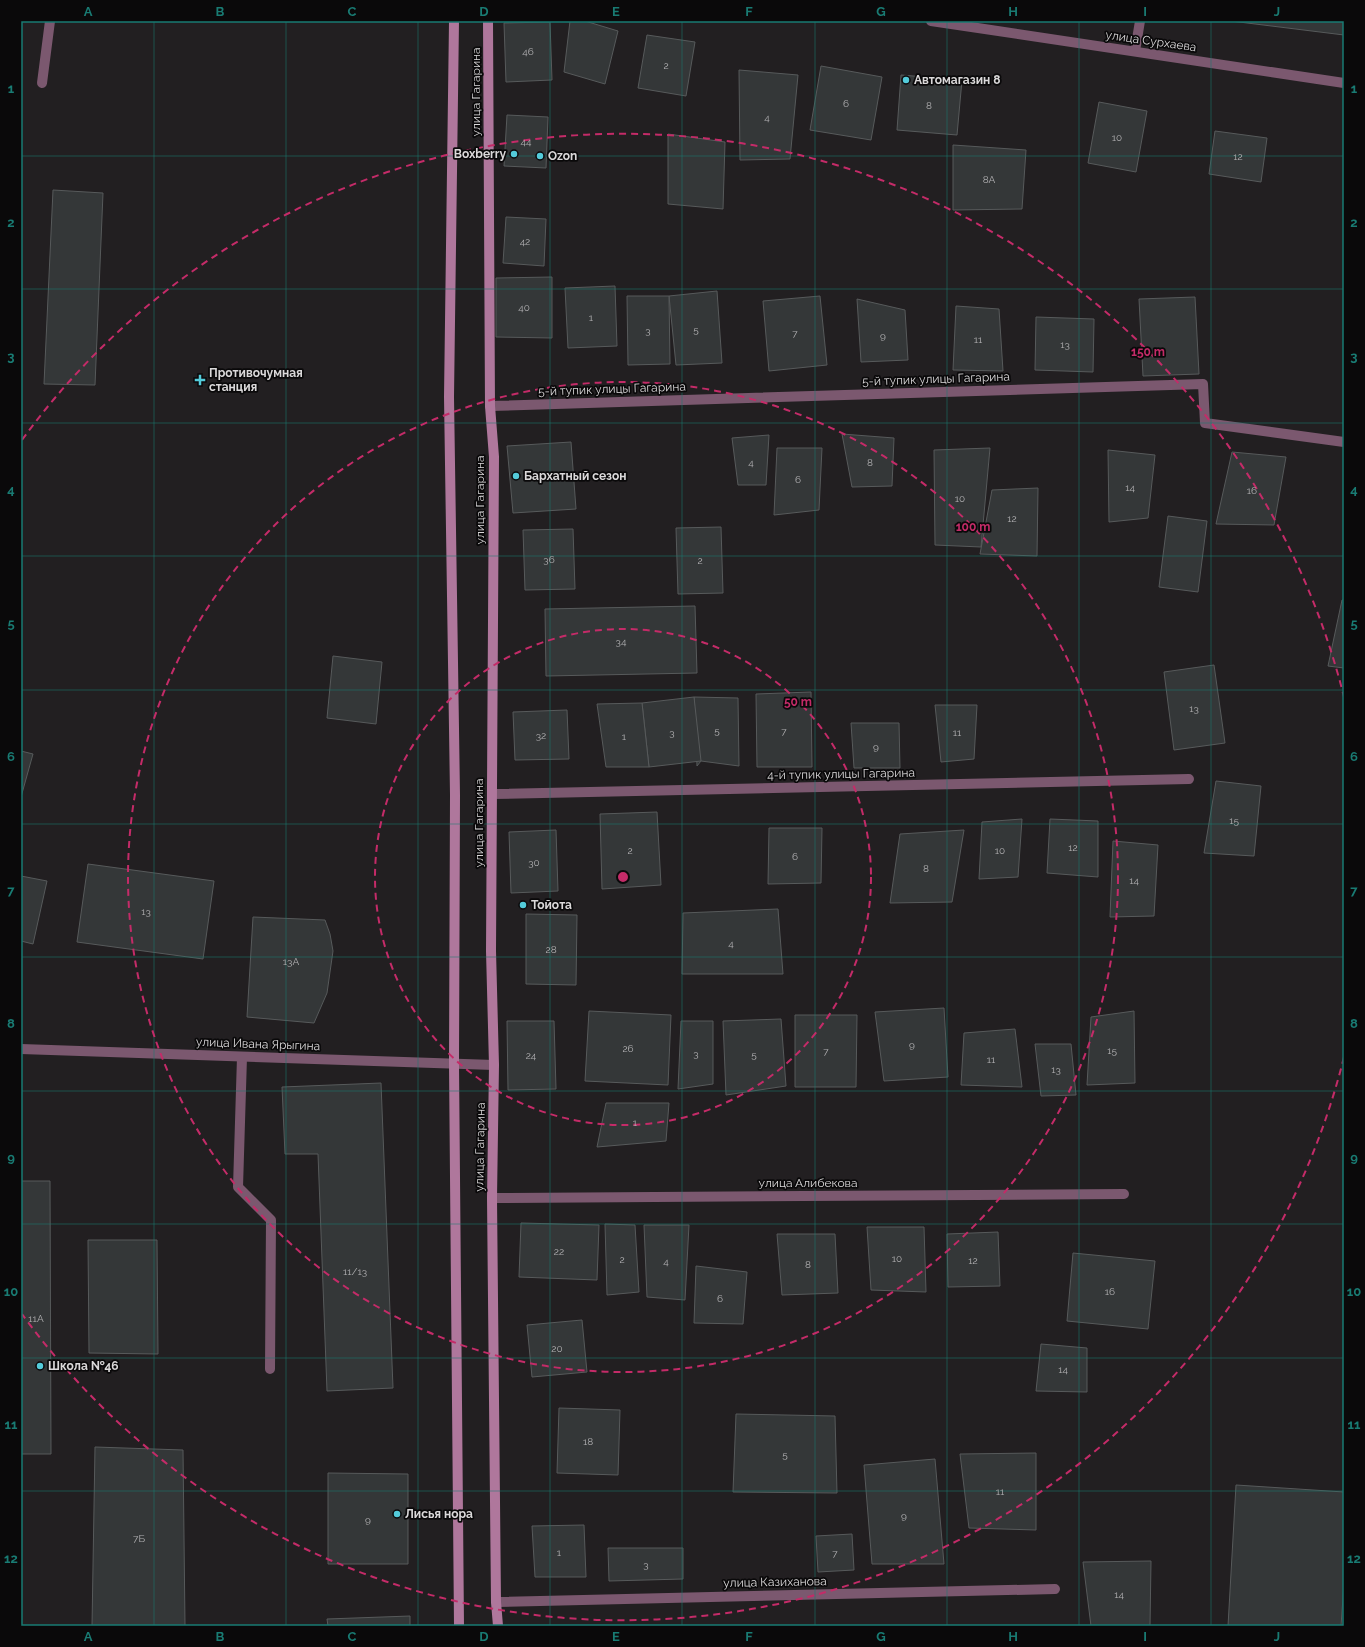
<svg xmlns="http://www.w3.org/2000/svg" width="1365" height="1647" viewBox="0 0 1365 1647" font-family="Raleway,sans-serif">
	<style>
		.building { fill: #343738; stroke: #575a5b }
		.lines { fill: none; stroke-linecap: round; stroke-linejoin: round }
		.service { stroke: #7b586f; stroke-width: 10 }
		.minor { stroke: #7b586f; stroke-width: 10 }
		.secondary { stroke: #af779c; stroke-width: 10 }
		.grid { fill: none; stroke: #197b73; stroke-width: 1; stroke-opacity: 0.55 }
		.ring { fill: none; stroke: #c42b68; stroke-width: 2; stroke-dasharray: 7 5 }
		.poi-dot { fill: #53cbda; stroke: #0a090a; stroke-width: 1.5 }
		.labels { text-anchor: middle; stroke-width: 3.5; stroke-linejoin: round; paint-order: stroke }
		.number-label { font-size: 10px; fill: #b1b0b2 }
		.street-label { font-size: 12px; fill: #dbd9da; stroke: #0a090a }
		.poi-label { font-size: 12px; font-weight: bold; fill: #dbd9da; stroke: #0a090a; text-anchor: start }
		.centre { fill: #c42b68; stroke: #0a090a; stroke-width: 2 }
		.ring-label { font-size: 12px; text-anchor: middle; font-weight: bold; fill: #c42b68; stroke: #0a090a; stroke-width: 3.5; stroke-linejoin: round; paint-order: stroke }
		.neatline { fill: none; stroke: #197b73; stroke-width: 1.5 }
		.grid-label { font-size: 13px; text-anchor: middle; font-weight: bold; fill: #197b73 }
	</style>
	<rect width="100%" height="100%" fill="#221f21"/>
	<g class="building">
		<path d="M570,21H585L618,31L605,84L564,72Z"/>
		<path d="M1231,21H1344V35Z"/>
		<path d="M550,22L552,80L506,82L504,23Z"/>
		<path d="M647,35L695,42L686,96L638,88Z"/>
		<path d="M821,66L882,77L871,140L810,130Z"/>
		<path d="M739,70L798,75L790,159L740,160Z"/>
		<path d="M901,75L962,80L957,135L897,130Z"/>
		<path d="M1099,102L1147,111L1136,172L1088,163Z"/>
		<path d="M507,115L548,117L546,168L504,166Z"/>
		<path d="M1215,131L1267,138L1261,182L1209,174Z"/>
		<path d="M668,134L725,142L723,209L668,204Z"/>
		<path d="M953,145L1026,150L1022,209L953,210Z"/>
		<path d="M53,190L103,193L95,385L44,384Z"/>
		<path d="M506,217L546,219L544,266L503,263Z"/>
		<path d="M552,277V338L496,337V278Z"/>
		<path d="M615,286L617,346L568,348L565,288Z"/>
		<path d="M717,291L722,363L676,365L669,296Z"/>
		<path d="M627,296H669L670,364L628,365Z"/>
		<path d="M820,296L827,365L769,371L763,301Z"/>
		<path d="M1195,297L1199,374L1143,376L1139,299Z"/>
		<path d="M857,299L905,310L908,360L861,362Z"/>
		<path d="M956,306L999,309L1003,371L953,370Z"/>
		<path d="M1036,317L1094,319L1093,372L1035,370Z"/>
		<path d="M842,434L894,438L892,486L852,487Z"/>
		<path d="M769,435L766,485H738L732,438Z"/>
		<path d="M571,442L576,509L513,513L507,446Z"/>
		<path d="M777,448H822L819,510L774,515Z"/>
		<path d="M990,448L981,547L935,545L934,450Z"/>
		<path d="M1108,450L1155,455L1148,518L1109,522Z"/>
		<path d="M1232,452L1286,457L1274,525L1216,524Z"/>
		<path d="M1038,488L1037,556L980,554L992,490Z"/>
		<path d="M1168,516L1207,521L1198,592L1159,587Z"/>
		<path d="M721,527L723,593L678,594L676,528Z"/>
		<path d="M573,529L575,589L525,590L523,530Z"/>
		<path d="M1342,600H1344V668L1328,666Z"/>
		<path d="M695,606L697,673L546,676L545,609Z"/>
		<path d="M333,656L382,662L376,724L327,718Z"/>
		<path d="M1214,665L1225,743L1174,750L1164,672Z"/>
		<path d="M811,692L812,767H757L756,694Z"/>
		<path d="M694,697L738,698L739,766L701,761L697,766Z"/>
		<path d="M694,697L701,761L649,767L642,703Z"/>
		<path d="M642,703L649,767H606L597,704Z"/>
		<path d="M935,705H977L974,759L941,762Z"/>
		<path d="M567,710L569,759L515,760L513,712Z"/>
		<path d="M851,723H899L900,768H854Z"/>
		<path d="M21,751L33,754L21,797Z"/>
		<path d="M1216,781L1261,786L1254,856L1204,853Z"/>
		<path d="M657,812L661,885L602,889L600,814Z"/>
		<path d="M1022,819L1018,877L979,879L982,822Z"/>
		<path d="M1050,819L1098,821V877L1047,873Z"/>
		<path d="M769,828H822L821,883L768,884Z"/>
		<path d="M556,830L558,891L511,893L509,832Z"/>
		<path d="M964,830L952,902L890,903L900,834Z"/>
		<path d="M1113,841L1158,845L1154,916L1110,917Z"/>
		<path d="M88,864L214,881L203,959L77,942Z"/>
		<path d="M21,876L47,881L33,944L21,941Z"/>
		<path d="M778,909L783,974H682L683,913Z"/>
		<path d="M526,914L577,915L576,985L526,984Z"/>
		<path d="M253,917L325,920L330,934L333,951L327,993L314,1023L247,1017Z"/>
		<path d="M944,1008L948,1077L884,1081L875,1012Z"/>
		<path d="M589,1011L671,1015L668,1085L585,1081Z"/>
		<path d="M1134,1011L1135,1083L1087,1085L1091,1017Z"/>
		<path d="M795,1015H857L856,1087H795Z"/>
		<path d="M781,1019L786,1086L726,1095L723,1021Z"/>
		<path d="M507,1021H554L556,1089L508,1090Z"/>
		<path d="M681,1021H713V1084L678,1089Z"/>
		<path d="M1015,1029L1022,1087L961,1085L964,1033Z"/>
		<path d="M1035,1044H1071L1076,1095L1041,1096Z"/>
		<path d="M381,1083L393,1388L327,1391L318,1154H285L282,1087Z"/>
		<path d="M606,1103H669L666,1141L597,1147Z"/>
		<path d="M21,1181H50L51,1454H21Z"/>
		<path d="M521,1223L599,1225L597,1280L519,1277Z"/>
		<path d="M605,1224L635,1225L639,1292L607,1295Z"/>
		<path d="M644,1225H689L685,1300L647,1297Z"/>
		<path d="M867,1227H924L926,1292L871,1290Z"/>
		<path d="M998,1232L1000,1286L948,1287L947,1234Z"/>
		<path d="M777,1234H835L838,1293L782,1295Z"/>
		<path d="M88,1240H157L158,1354L89,1353Z"/>
		<path d="M1073,1253L1155,1261L1148,1329L1067,1321Z"/>
		<path d="M696,1266L747,1272L743,1324L694,1323Z"/>
		<path d="M582,1320L587,1372L532,1377L527,1325Z"/>
		<path d="M1041,1344L1087,1348V1392L1036,1391Z"/>
		<path d="M559,1408L620,1410L618,1475L557,1473Z"/>
		<path d="M736,1414L835,1416L837,1493L733,1492Z"/>
		<path d="M95,1447L183,1450L185,1626H92Z"/>
		<path d="M1036,1453V1530L969,1528L960,1454Z"/>
		<path d="M935,1459L944,1564H872L864,1465Z"/>
		<path d="M328,1473L408,1474V1564H328Z"/>
		<path d="M1236,1485L1344,1492V1583L1341,1626H1228Z"/>
		<path d="M584,1525L586,1577H535L532,1526Z"/>
		<path d="M852,1534L854,1570L818,1572L816,1536Z"/>
		<path d="M608,1548H683V1579L609,1581Z"/>
		<path d="M1151,1561L1150,1626H1091L1083,1562Z"/>
		<path d="M410,1616V1626H328L327,1619Z"/>
	</g>
	<g class="lines">
		<g class="service">
			<path d="M1135,51L1140,21"/>
			<path d="M42,83L50,21"/>
			<path d="M242,1057L238,1187L271,1220L270,1369"/>
		</g>
		<g class="minor">
			<path d="M931,21L1344,83"/>
			<path d="M490,406L1203,384L1205,423L1344,442"/>
			<path d="M493,794L1189,779"/>
			<path d="M21,1049L494,1065"/>
			<path d="M492,1198L1124,1194"/>
			<path d="M496,1602L1055,1589"/>
		</g>
		<g class="secondary">
			<path d="M454,21L449,397L455,795L454,1064L459,1626"/>
			<path d="M488,21L490,406L494,457L491,951L494,1065L492,1198L496,1602L498,1626"/>
		</g>
	</g>
	<path class="grid" d="M154,21V1626M286,21V1626M418,21V1626M550,21V1626M682,21V1626M815,21V1626M947,21V1626M1079,21V1626M1211,21V1626M21,156H1344M21,289H1344M21,423H1344M21,556H1344M21,690H1344M21,824H1344M21,957H1344M21,1091H1344M21,1224H1344M21,1358H1344M21,1491H1344"/>
	<g class="ring">
		<circle cx="623" cy="877" r="248"/>
		<circle cx="623" cy="877" r="495"/>
		<path d="M1344 1057A743 743 0 0 1 22 1314M22 440A743 743 0 0 1 1344 697"/>
	</g>
	<g class="poi-dot">
		<circle cx="906" cy="80" r="4"/>
		<circle cx="514" cy="154" r="4"/>
		<circle cx="540" cy="156" r="4"/>
		<path d="M198 374h4v4h4v4h-4v4h-4v-4h-4v-4h4z"/>
		<circle cx="516" cy="476" r="4"/>
		<circle cx="523" cy="905" r="4"/>
		<circle cx="40" cy="1366" r="4"/>
		<circle cx="397" cy="1514" r="4"/>
	</g>
	<g class="labels">
		<g class="number-label">
			<text x="528" y="55">46</text>
			<text x="666" y="69">2</text>
			<text x="846" y="107">6</text>
			<text x="929" y="109">8</text>
			<text x="767" y="121">4</text>
			<text x="1117" y="141">10</text>
			<text x="526" y="145">44</text>
			<text x="1238" y="160">12</text>
			<text x="989" y="183">8А</text>
			<text x="525" y="245">42</text>
			<text x="524" y="311">40</text>
			<text x="591" y="321">1</text>
			<text x="696" y="333">5</text>
			<text x="648" y="334">3</text>
			<text x="795" y="337">7</text>
			<text x="883" y="339">9</text>
			<text x="978" y="343">11</text>
			<text x="1065" y="348">13</text>
			<text x="751" y="466">4</text>
			<text x="870" y="466">8</text>
			<text x="798" y="483">6</text>
			<text x="1130" y="491">14</text>
			<text x="1252" y="494">16</text>
			<text x="960" y="502">10</text>
			<text x="1012" y="522">12</text>
			<text x="549" y="563">36</text>
			<text x="700" y="564">2</text>
			<text x="621" y="645">34</text>
			<text x="1194" y="712">13</text>
			<text x="717" y="734">5</text>
			<text x="784" y="735">7</text>
			<text x="672" y="736">3</text>
			<text x="957" y="736">11</text>
			<text x="541" y="739">32</text>
			<text x="624" y="740">1</text>
			<text x="876" y="750">9</text>
			<text x="1234" y="824">15</text>
			<text x="1073" y="851">12</text>
			<text x="630" y="854">2</text>
			<text x="1000" y="854">10</text>
			<text x="795" y="860">6</text>
			<text x="534" y="866">30</text>
			<text x="926" y="872">8</text>
			<text x="1134" y="884">14</text>
			<text x="146" y="915">13</text>
			<text x="731" y="947">4</text>
			<text x="551" y="953">28</text>
			<text x="291" y="965">13А</text>
			<text x="912" y="1048">9</text>
			<text x="628" y="1052">26</text>
			<text x="1112" y="1054">15</text>
			<text x="826" y="1055">7</text>
			<text x="696" y="1057">3</text>
			<text x="754" y="1058">5</text>
			<text x="531" y="1059">24</text>
			<text x="991" y="1063">11</text>
			<text x="1056" y="1073">13</text>
			<text x="635" y="1126">1</text>
			<text x="559" y="1255">22</text>
			<text x="897" y="1262">10</text>
			<text x="622" y="1263">2</text>
			<text x="973" y="1264">12</text>
			<text x="666" y="1265">4</text>
			<text x="808" y="1268">8</text>
			<text x="355" y="1275">11/13</text>
			<text x="1110" y="1295">16</text>
			<text x="720" y="1302">6</text>
			<text x="36" y="1322">11А</text>
			<text x="557" y="1352">20</text>
			<text x="1063" y="1373">14</text>
			<text x="588" y="1445">18</text>
			<text x="785" y="1458">5</text>
			<text x="1000" y="1495">11</text>
			<text x="904" y="1519">9</text>
			<text x="368" y="1523">9</text>
			<text x="139" y="1542">7Б</text>
			<text x="559" y="1556">1</text>
			<text x="835" y="1557">7</text>
			<text x="646" y="1568">3</text>
			<text x="1119" y="1598">14</text>
		</g>
		<g class="street-label">
			<text transform="translate(1151 41) rotate(8)" y="4">улица Сурхаева</text>
			<text transform="translate(476 92) rotate(-90)" y="4">улица Гагарина</text>
			<text transform="translate(936 379) rotate(-2)" y="4">5-й тупик улицы Гагарина</text>
			<text transform="translate(612 389) rotate(-2)" y="4">5-й тупик улицы Гагарина</text>
			<text transform="translate(480 500) rotate(-90)" y="4">улица Гагарина</text>
			<text transform="translate(841 774) rotate(-1)" y="4">4-й тупик улицы Гагарина</text>
			<text transform="translate(479 823) rotate(-90)" y="4">улица Гагарина</text>
			<text transform="translate(258 1044) rotate(2)" y="4">улица Ивана Ярыгина</text>
			<text transform="translate(480 1147) rotate(-89)" y="4">улица Гагарина</text>
			<text x="808" y="1187">улица Алибекова</text>
			<text transform="translate(775 1582) rotate(-1)" y="4">улица Казиханова</text>
		</g>
		<g class="poi-label">
			<text x="914" y="84">Автомагазин 8</text>
			<text x="506" y="158" text-anchor="end">Boxberry</text>
			<text x="548" y="160">Ozon</text>
			<text x="209" y="377">Противочумная<tspan x="209" dy="14">станция</tspan></text>
			<text x="524" y="480">Бархатный сезон</text>
			<text x="531" y="909">Тойота</text>
			<text x="48" y="1370">Школа №46</text>
			<text x="405" y="1518">Лисья нора</text>
		</g>
	</g>
	<circle cx="623" cy="877" r="6" class="centre"/>
	<g class="ring-label">
		<text x="1148" y="356">150 m</text>
		<text x="973" y="531">100 m</text>
		<text x="798" y="706">50 m</text>
	</g>
	<rect width="1365" height="1647" fill="none" stroke="#0a090a" stroke-width="44"/>
	<rect x="22" y="22" width="1321" height="1603" class="neatline"/>
	<g class="grid-label">
		<text x="88" y="16">A</text>
		<text x="220" y="16">B</text>
		<text x="352" y="16">C</text>
		<text x="484" y="16">D</text>
		<text x="616" y="16">E</text>
		<text x="749" y="16">F</text>
		<text x="881" y="16">G</text>
		<text x="1013" y="16">H</text>
		<text x="1145" y="16">I</text>
		<text x="1277" y="16">J</text>
		<text x="11" y="93">1</text>
		<text x="1354" y="93">1</text>
		<text x="11" y="227">2</text>
		<text x="1354" y="227">2</text>
		<text x="11" y="361">3</text>
		<text x="1354" y="361">3</text>
		<text x="11" y="494">4</text>
		<text x="1354" y="494">4</text>
		<text x="11" y="628">5</text>
		<text x="1354" y="628">5</text>
		<text x="11" y="761">6</text>
		<text x="1354" y="761">6</text>
		<text x="11" y="895">7</text>
		<text x="1354" y="895">7</text>
		<text x="11" y="1028">8</text>
		<text x="1354" y="1028">8</text>
		<text x="11" y="1162">9</text>
		<text x="1354" y="1162">9</text>
		<text x="11" y="1296">10</text>
		<text x="1354" y="1296">10</text>
		<text x="11" y="1429">11</text>
		<text x="1354" y="1429">11</text>
		<text x="11" y="1563">12</text>
		<text x="1354" y="1563">12</text>
		<text x="88" y="1641">A</text>
		<text x="220" y="1641">B</text>
		<text x="352" y="1641">C</text>
		<text x="484" y="1641">D</text>
		<text x="616" y="1641">E</text>
		<text x="749" y="1641">F</text>
		<text x="881" y="1641">G</text>
		<text x="1013" y="1641">H</text>
		<text x="1145" y="1641">I</text>
		<text x="1277" y="1641">J</text>
	</g>
</svg>
